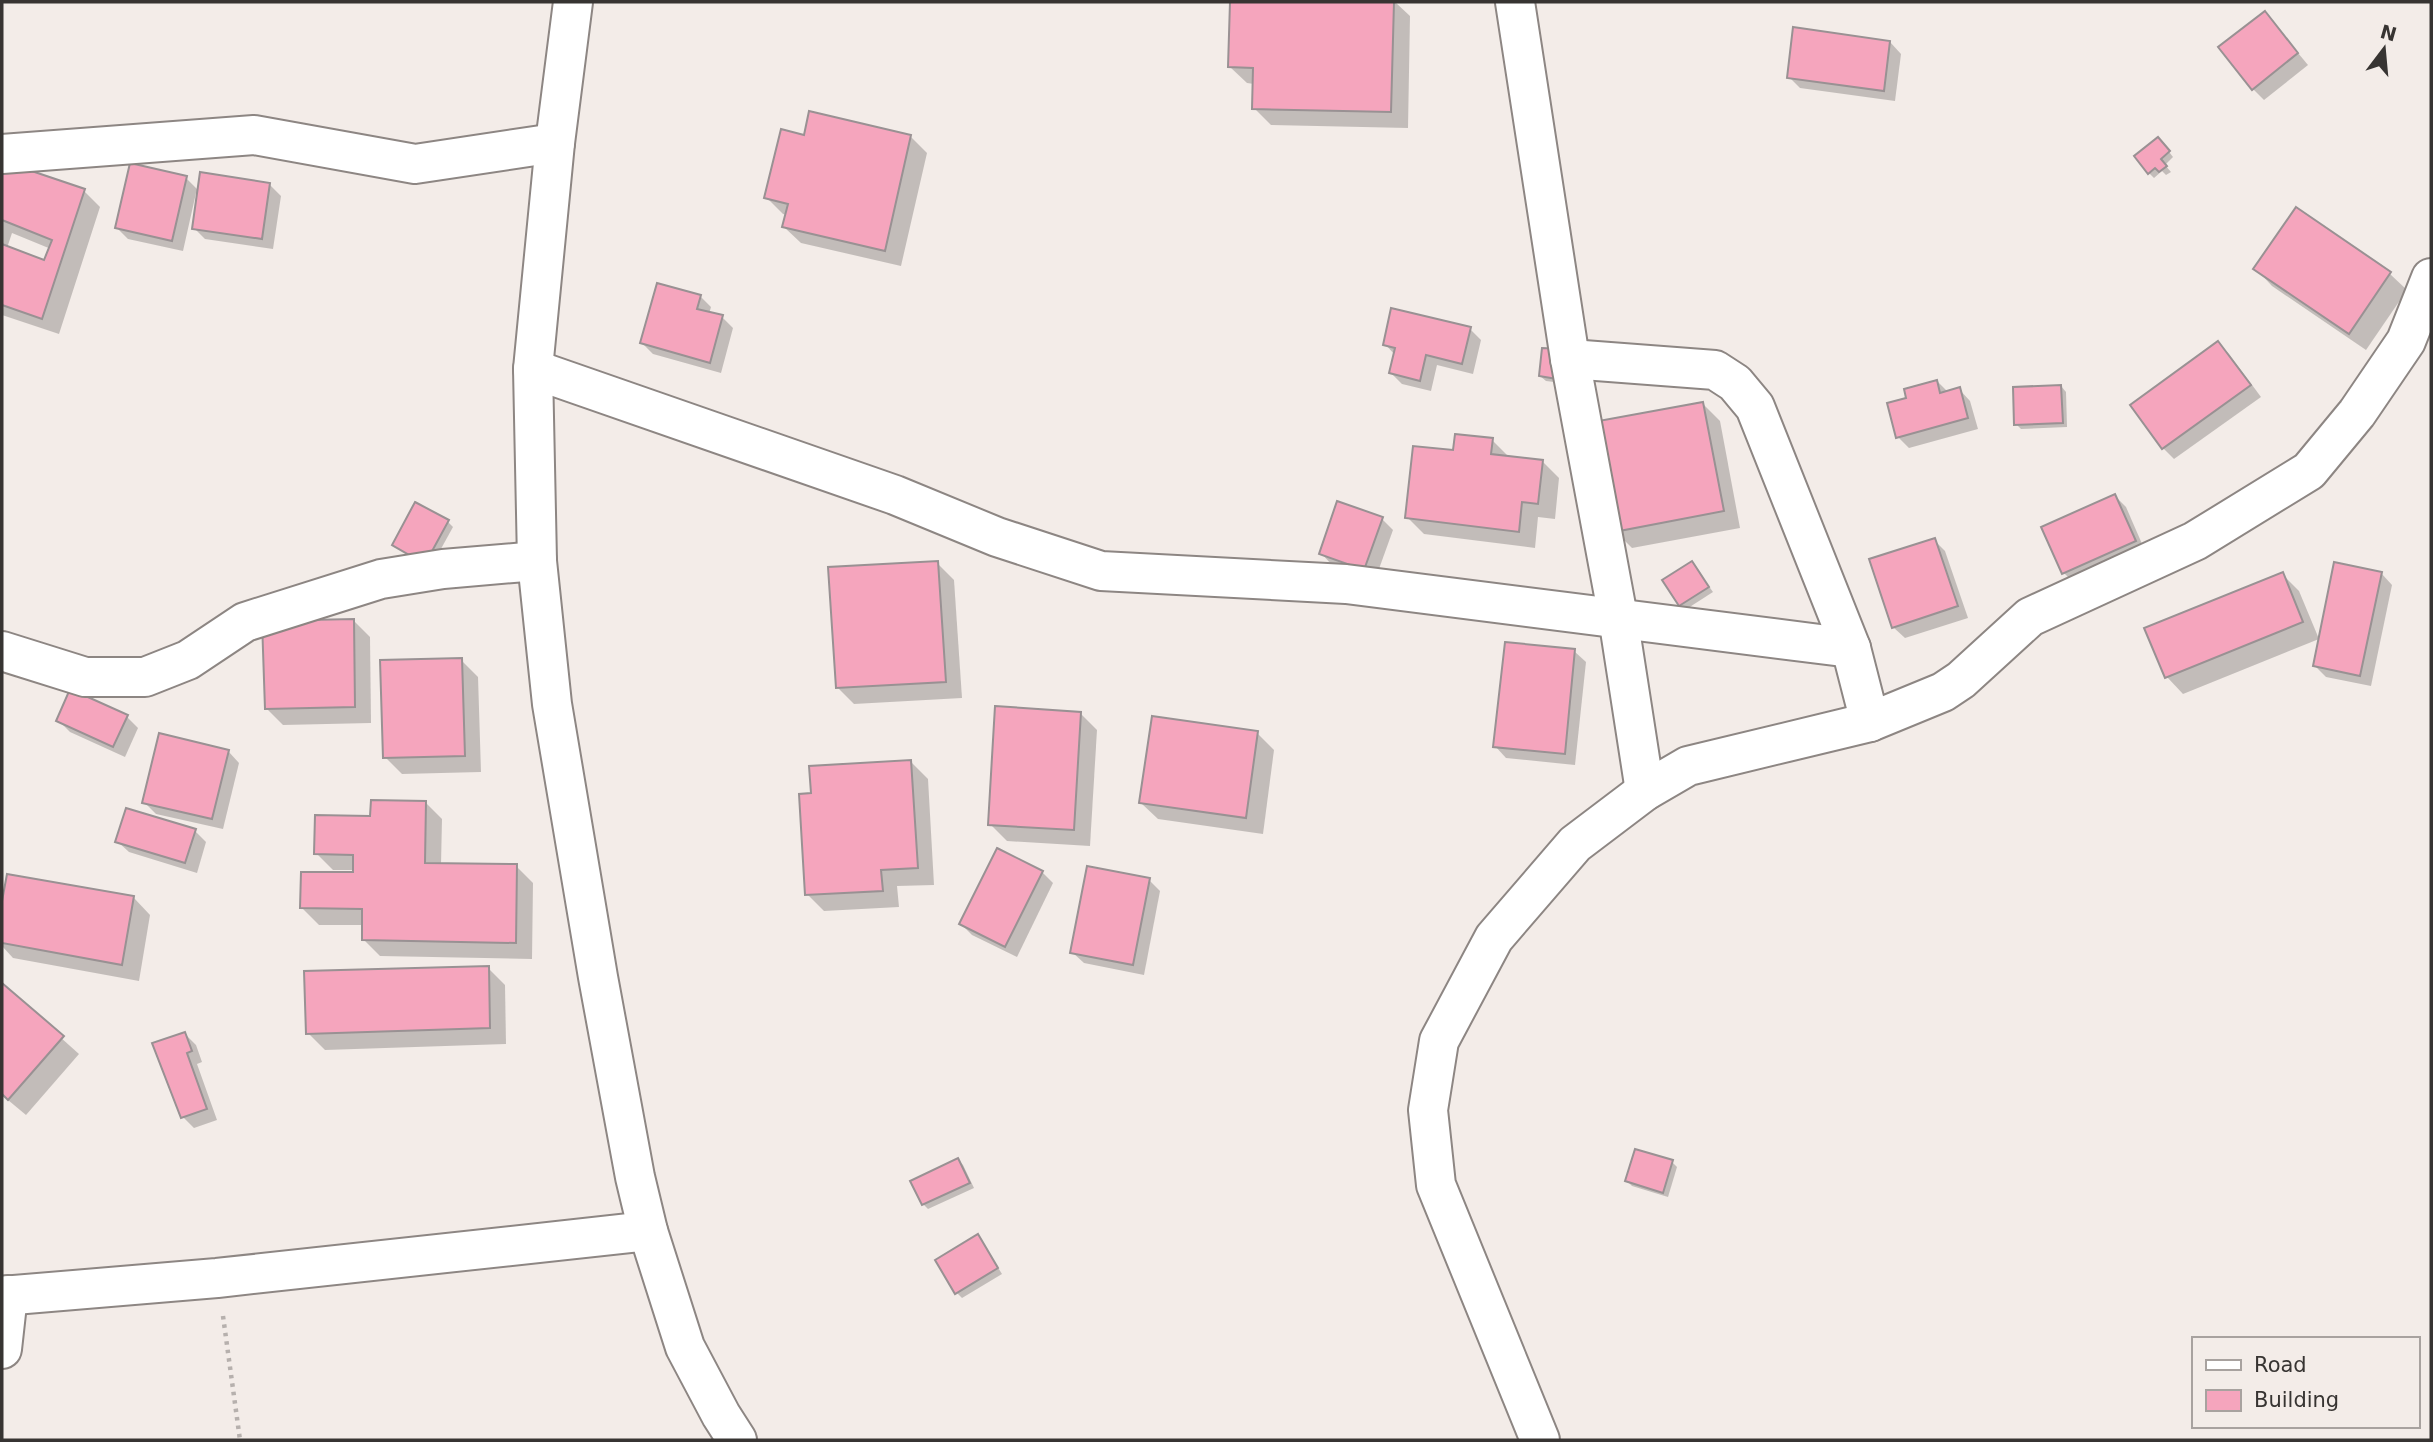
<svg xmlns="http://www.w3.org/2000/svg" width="2433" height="1442" viewBox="0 0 2433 1442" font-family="'DejaVu Sans',sans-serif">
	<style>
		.shadow { fill: #0003; fill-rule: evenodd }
		.building { fill: #f5a5bd; stroke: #999193; stroke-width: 2 }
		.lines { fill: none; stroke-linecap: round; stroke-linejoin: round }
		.street-casing { stroke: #8d8683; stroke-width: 42 }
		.path { stroke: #b6b0ad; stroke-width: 4.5; stroke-dasharray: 3.5 5; stroke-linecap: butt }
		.street { stroke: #fff; stroke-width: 38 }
	</style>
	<rect width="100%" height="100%" fill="#f3ece8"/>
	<g class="shadow">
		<path d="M1231,2H1395L1410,16L1408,128L1271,125L1254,108V84L1247,83L1230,67Z"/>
		<path d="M2265,13L2308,65L2264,100L2253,89Z"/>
		<path d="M1890,42L1901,54L1895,101L1800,88L1789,77Z"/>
		<path d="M910,136L927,153L901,266L801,243L784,227L787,215L783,214L766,197L805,137Z"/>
		<path d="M2163,144L2173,157L2165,165L2171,172L2166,175L2162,171L2154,178L2149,173Z"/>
		<path d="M2,163L84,191L100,207L59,334L2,315ZM12,233L51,249L45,263L7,248Z"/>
		<path d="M186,178L199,191L269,184L281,196L273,249L205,239L194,228L199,194L196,193L183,251L128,239L117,228Z"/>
		<path d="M2296,210L2390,274L2407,290L2366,350L2272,286L2256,269Z"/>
		<path d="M700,296L711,307L709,314L722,317L733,328L721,373L653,354L642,343Z"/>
		<path d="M1470,329L1481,340L1473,374L1437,365L1431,391L1402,384L1391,373L1395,355L1385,344Z"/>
		<path d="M2218,343L2229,354L2261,397L2174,459L2163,448Z"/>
		<path d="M1560,351L1562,383L1546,381L1540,376Z"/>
		<path d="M1937,381L1948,392L1959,389L1970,401L1978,429L1909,448L1898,437Z"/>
		<path d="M2061,386L2066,392L2067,427L2021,429L2016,424Z"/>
		<path d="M1703,404L1720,421L1740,528L1632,548L1615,531Z"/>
		<path d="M1492,440L1510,458L1542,461L1559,478L1555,519L1538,517L1535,548L1424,534L1407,517L1455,452Z"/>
		<path d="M2115,496L2126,507L2146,553L2075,584L2064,573Z"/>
		<path d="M416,504L448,522L453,527L431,567L394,545Z"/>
		<path d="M1382,519L1393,530L1375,580L1332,565L1321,553Z"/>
		<path d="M1934,540L1945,551L1968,618L1905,638L1893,627Z"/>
		<path d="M937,563L954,580L962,698L854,704L837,687Z"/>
		<path d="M1692,563L1713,592L1685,610L1680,605Z"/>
		<path d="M2381,573L2392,585L2371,686L2326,677L2314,665Z"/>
		<path d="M2282,574L2299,591L2319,639L2183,694L2167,677Z"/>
		<path d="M353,620L370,637L371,723L283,725L266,708Z"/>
		<path d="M1574,651L1586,662L1575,765L1506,758L1495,746Z"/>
		<path d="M461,660L478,677L481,772L402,774L385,757Z"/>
		<path d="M1080,713L1097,730L1090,846L1007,841L990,824Z"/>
		<path d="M127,717L138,728L125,757L70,732L58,720Z"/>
		<path d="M1257,733L1274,750L1263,834L1158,819L1141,803Z"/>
		<path d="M228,751L239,763L223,829L156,814L144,802Z"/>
		<path d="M911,762L928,779L934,885L897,886L899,907L824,911L807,894L813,795Z"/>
		<path d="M425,802L442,819L441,865L516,866L533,883L532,959L380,956L363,939L364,925H319L302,908L355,874V870H333L316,853L372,818Z"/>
		<path d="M195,831L206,842L197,873L129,852L117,841Z"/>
		<path d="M1042,872L1053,883L1017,957L972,935L961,924Z"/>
		<path d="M8,876L134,898L150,915L139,981L13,958L2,946V911Z"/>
		<path d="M1149,880L1160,891L1144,975L1084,963L1072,952Z"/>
		<path d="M488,968L505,985L506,1044L325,1050L308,1033Z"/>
		<path d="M2,985L79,1054L26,1115L2,1095Z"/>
		<path d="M185,1034L196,1045L202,1062L197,1064L217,1120L194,1128L183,1117Z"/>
		<path d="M958,1160L963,1165L974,1188L928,1209L923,1204Z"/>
		<path d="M1672,1162L1677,1167L1668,1197L1632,1186L1627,1181Z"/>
		<path d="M978,1236L1002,1274L962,1298L957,1293Z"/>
	</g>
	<g class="building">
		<path d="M1230,2H1394L1391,112L1252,109L1253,68L1228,67Z"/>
		<path d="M2265,11L2298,53L2252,90L2218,47Z"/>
		<path d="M1793,27L1890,41L1884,91L1787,78Z"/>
		<path d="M809,111L911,135L885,251L782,227L788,204L764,198L781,129L804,135Z"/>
		<path d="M2158,137L2170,151L2161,159L2167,166L2159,172L2155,168L2148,174L2134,156Z"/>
		<path d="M2,161L85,189L42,319L2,305V244L44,260L52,240L2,220Z"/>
		<path d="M130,163L187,176L172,241L115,228Z"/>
		<path d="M200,172L270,183L262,239L192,229Z"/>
		<path d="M2296,207L2391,272L2349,334L2253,269Z"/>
		<path d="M657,283L701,295L697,309L723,315L710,363L640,343Z"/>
		<path d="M1391,308L1471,327L1462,364L1426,355L1420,381L1389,373L1395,348L1383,345Z"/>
		<path d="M2218,341L2251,385L2162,449L2130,405Z"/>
		<path d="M1542,348L1561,349L1557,379L1539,376Z"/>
		<path d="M1937,380L1940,393L1960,387L1968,418L1896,438L1887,403L1906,398L1904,389Z"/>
		<path d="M2061,385L2063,423L2014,425L2013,387Z"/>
		<path d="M1703,402L1724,511L1614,532L1593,422Z"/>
		<path d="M1455,434L1493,438L1491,454L1543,460L1538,504L1522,502L1519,532L1405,518L1413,446L1453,450Z"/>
		<path d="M2115,494L2136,541L2062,574L2041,527Z"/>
		<path d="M1337,501L1383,517L1364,570L1319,554Z"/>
		<path d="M415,502L449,520L425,564L392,545Z"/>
		<path d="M1935,538L1958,606L1892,628L1869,559Z"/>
		<path d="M938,561L946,682L836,688L828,567Z"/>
		<path d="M1692,561L1709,587L1679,606L1662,580Z"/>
		<path d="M2334,562L2382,572L2360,676L2313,666Z"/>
		<path d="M2283,572L2303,622L2165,678L2144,628Z"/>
		<path d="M354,619L355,707L265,709L262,621Z"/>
		<path d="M1505,642L1575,649L1565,754L1493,747Z"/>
		<path d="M462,658L465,756L383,758L380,660Z"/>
		<path d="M70,689L128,715L113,747L56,721Z"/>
		<path d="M995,706L1081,712L1074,830L988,825Z"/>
		<path d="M1152,716L1258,731L1246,818L1139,803Z"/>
		<path d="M159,733L229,750L212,819L142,803Z"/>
		<path d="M911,760L918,868L881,870L883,891L805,895L799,794L811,793L809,766Z"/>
		<path d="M371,800L426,801L425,863L517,864L516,943L362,940V909L300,908L301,872H353V855L314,854L315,815L370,816Z"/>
		<path d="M126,808L196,829L185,863L115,842Z"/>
		<path d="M997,848L1043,871L1005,947L959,924Z"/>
		<path d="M1087,866L1150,878L1133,965L1070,953Z"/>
		<path d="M7,874L134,896L122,965L2,943V901Z"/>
		<path d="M489,966L490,1028L306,1034L304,971Z"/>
		<path d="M2,983L64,1036L8,1100L2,1094Z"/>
		<path d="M185,1032L192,1051L187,1053L207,1109L181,1118L152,1043Z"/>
		<path d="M1635,1149L1673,1160L1663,1193L1625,1181Z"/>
		<path d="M958,1158L970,1183L922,1205L910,1181Z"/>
		<path d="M978,1234L998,1268L955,1294L935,1260Z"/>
	</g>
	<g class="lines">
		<defs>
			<g id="street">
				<path d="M573,2L555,143L533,369L537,561L552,704L598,977L635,1177L648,1231L685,1347L721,1415L737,1440"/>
				<path d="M1515,2L1570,359L1618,617L1645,791"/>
				<path d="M2,154L254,135L415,164L555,143"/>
				<path d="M1570,359L1715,370L1735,383L1755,407L1851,648L1870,722"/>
				<path d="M533,369L895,495L997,537L1101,571L1346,584L1851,648"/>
				<path d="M2,651L85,677H145L188,660L245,622L381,579L443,569L537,561"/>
				<path d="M2,1296L217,1278L648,1231"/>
				<path d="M2,1349L8,1295"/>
				<path d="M1540,1440L1436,1185L1428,1110L1439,1041L1494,938L1575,844L1645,791L1688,766L1870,722L1943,692L1961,680L2030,617L2195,541L2309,471L2357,413L2406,341L2431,278"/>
			</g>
		</defs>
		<use href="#street" class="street-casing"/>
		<path class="path" d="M223,1316L240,1440"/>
		<use href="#street" class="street"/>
	</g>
	<rect width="2433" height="1442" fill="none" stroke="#373432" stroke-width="7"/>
	<rect x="2192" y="1337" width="228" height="91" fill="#f3ece8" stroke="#a8a29f" stroke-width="2"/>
	<rect x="2206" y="1360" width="35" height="10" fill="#ffffff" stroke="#a8a29f" stroke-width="2"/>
	<text x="2254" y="1372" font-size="21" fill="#373432">Road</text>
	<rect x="2206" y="1390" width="35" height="21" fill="#f5a5bd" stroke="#a8a29f" stroke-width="2"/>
	<text x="2254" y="1407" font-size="21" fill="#373432">Building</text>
	<g transform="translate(2384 49) rotate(16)" stroke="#f3ece8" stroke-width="5" paint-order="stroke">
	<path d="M0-5L12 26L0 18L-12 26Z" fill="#373432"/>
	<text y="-10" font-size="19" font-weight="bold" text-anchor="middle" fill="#373432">N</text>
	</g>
</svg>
